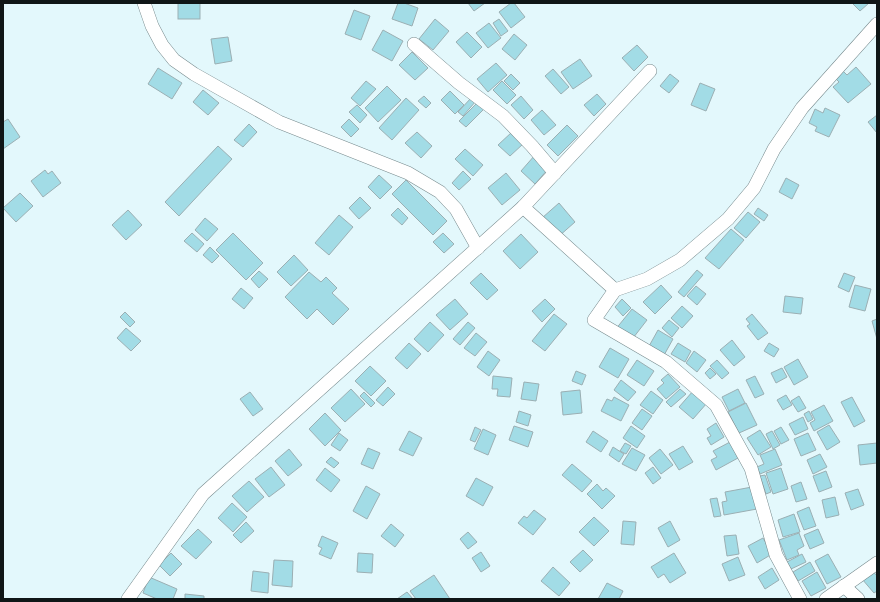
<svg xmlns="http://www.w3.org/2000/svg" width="880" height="602" viewBox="0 0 880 602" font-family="'Exo 2',sans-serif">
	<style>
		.building { fill: #a2dce6; stroke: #9bafb3 }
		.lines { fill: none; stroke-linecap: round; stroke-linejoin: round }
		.street-casing { stroke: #778a8d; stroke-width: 14 }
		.street { stroke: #fff; stroke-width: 13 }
	</style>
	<rect width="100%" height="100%" fill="#e3f8fc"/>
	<g class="building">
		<rect x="178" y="3" width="22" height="16"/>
		<path d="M398,3H404L418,8L412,26L392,19Z"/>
		<path d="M468,3H485L474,11Z"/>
		<path d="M511,3H514L525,17L511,28L499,12Z"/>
		<path d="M852,3H869L860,11Z"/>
		<path d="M354,10L370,16L361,40L345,34Z"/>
		<path d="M435,19L449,31L433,50L419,39Z"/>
		<path d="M499,19L508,31L501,36L493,23Z"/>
		<path d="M489,23L501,38L488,48L476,33Z"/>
		<path d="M383,30L403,41L392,61L372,50Z"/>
		<path d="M467,32L482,47L471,58L456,42Z"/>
		<path d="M514,34L527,45L515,60L502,49Z"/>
		<path d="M228,37L232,61L215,64L211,39Z"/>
		<path d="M637,45L648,57L634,71L622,58Z"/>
		<path d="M412,52L428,68L415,80L399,65Z"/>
		<path d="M580,59L592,76L573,89L561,72Z"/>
		<path d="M496,63L507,75L488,92L477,79Z"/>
		<path d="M856,67L871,84L848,103L833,87L839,82L834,77L842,70L847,75Z"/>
		<path d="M158,68L182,83L172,99L148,84Z"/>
		<path d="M553,69L569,87L561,94L545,76Z"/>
		<path d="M511,74L520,83L513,90L504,81Z"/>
		<path d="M670,74L679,81L669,93L660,86Z"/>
		<path d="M366,81L376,89L360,106L351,98Z"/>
		<path d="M502,81L516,95L507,104L493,90Z"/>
		<path d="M700,83L715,89L706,111L691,105Z"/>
		<path d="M387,86L401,100L378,122L365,108Z"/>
		<path d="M203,90L219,103L208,115L193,102Z"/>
		<path d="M450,91L464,105L455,114L441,100Z"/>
		<path d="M597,94L606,104L594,116L584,105Z"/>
		<path d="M424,96L431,103L426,108L418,101Z"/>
		<path d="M521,96L533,110L524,119L511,105Z"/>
		<path d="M472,97L476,101L463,116L458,112Z"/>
		<path d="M406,98L419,110L392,140L379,128Z"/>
		<path d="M479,101L486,107L466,127L459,121Z"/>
		<path d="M357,105L367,115L360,123L349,112Z"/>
		<path d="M825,108L840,115L829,137L815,131L817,127L809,123L815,109L823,113Z"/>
		<path d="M542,110L556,125L544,135L531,120Z"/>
		<path d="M877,115V133L868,122Z"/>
		<path d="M8,119L20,137L3,149V122Z"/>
		<path d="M349,119L359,129L351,137L341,127Z"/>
		<path d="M249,124L257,132L243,147L234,140Z"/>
		<path d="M567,125L578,136L558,156L547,145Z"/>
		<path d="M417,132L432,146L421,158L405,143Z"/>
		<path d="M512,132L523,144L510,156L498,145Z"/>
		<path d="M218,146L232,159L179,216L165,202Z"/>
		<path d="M465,149L483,165L473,176L455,159Z"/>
		<path d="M535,155L549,168L535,184L521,171Z"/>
		<path d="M45,170L48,174L52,171L61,183L43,197L31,181Z"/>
		<path d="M463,171L471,179L459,190L452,183Z"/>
		<path d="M506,173L520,190L502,205L488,188Z"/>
		<path d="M379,175L392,187L380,199L368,187Z"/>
		<path d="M786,178L799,185L792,199L779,192Z"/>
		<path d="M406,180L447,221L433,235L392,194Z"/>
		<path d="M20,193L33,206L16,222L3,208Z"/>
		<path d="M360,197L371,208L359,219L349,208Z"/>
		<path d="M559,203L575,222L558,237L542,218Z"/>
		<path d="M398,208L408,218L402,225L391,215Z"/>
		<path d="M758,208L768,215L764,221L754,214Z"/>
		<path d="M128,210L142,225L126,240L112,225Z"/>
		<path d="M748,212L760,222L746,238L734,228Z"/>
		<path d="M339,215L353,227L329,255L315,243Z"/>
		<path d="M205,218L218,229L207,241L195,230Z"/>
		<path d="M731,229L744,240L719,269L705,258Z"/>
		<path d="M192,233L204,244L197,252L184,241Z"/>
		<path d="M233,233L263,263L246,280L216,250Z"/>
		<path d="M443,233L454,244L444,253L433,242Z"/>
		<path d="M521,234L538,252L520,269L503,251Z"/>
		<path d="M210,247L219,256L212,263L203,255Z"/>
		<path d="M294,255L308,270L291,286L277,272Z"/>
		<path d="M697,270L703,275L684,297L678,292Z"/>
		<path d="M259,271L268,279L259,288L251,279Z"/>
		<path d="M309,272L321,282L326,277L337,288L332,293L349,309L333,325L317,309L307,319L285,297Z"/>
		<path d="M481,273L498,290L487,300L470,283Z"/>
		<path d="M844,273L855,277L849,292L838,287Z"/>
		<path d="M661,285L672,297L655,314L643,302Z"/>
		<path d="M855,285L871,289L865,311L849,307Z"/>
		<path d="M696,286L706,294L697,305L687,296Z"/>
		<path d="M241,288L253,298L244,309L232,299Z"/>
		<path d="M785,296L803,298L801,314L783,312Z"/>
		<path d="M455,299L468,314L450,330L436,315Z"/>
		<path d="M545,299L555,309L542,322L532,311Z"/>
		<path d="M622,299L631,308L623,316L615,307Z"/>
		<path d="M682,306L693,316L682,328L671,318Z"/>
		<path d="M632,309L647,320L630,342L615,330Z"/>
		<path d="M125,312L135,322L130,327L120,317Z"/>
		<path d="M554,314L567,324L545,351L532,341Z"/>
		<path d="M752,314L768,333L758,340L747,326L750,324L746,319Z"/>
		<path d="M877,319V339L872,321Z"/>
		<path d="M669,320L679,328L672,337L662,328Z"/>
		<path d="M430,322L444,335L428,352L414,339Z"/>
		<path d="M468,322L475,328L460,345L453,339Z"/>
		<path d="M126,328L141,341L131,351L117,338Z"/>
		<path d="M658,330L673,339L663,357L648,348Z"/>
		<path d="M476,333L487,342L475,356L464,348Z"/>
		<path d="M732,340L745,357L734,366L720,350Z"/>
		<path d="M409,343L421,354L407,369L395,358Z"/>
		<path d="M678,343L691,351L685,362L671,354Z"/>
		<path d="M769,343L779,349L774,357L764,351Z"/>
		<path d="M610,348L629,359L618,378L599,367Z"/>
		<path d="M488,351L500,360L489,376L477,367Z"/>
		<path d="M694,351L706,360L697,372L686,363Z"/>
		<path d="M798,359L808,377L794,385L784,367Z"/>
		<path d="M637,360L654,371L644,386L627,375Z"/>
		<path d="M717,360L729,373L722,379L710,366Z"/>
		<path d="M370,366L386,381L371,396L355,381Z"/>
		<path d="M710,368L716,374L710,379L705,373Z"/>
		<path d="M782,368L787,377L776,383L771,373Z"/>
		<path d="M576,371L586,375L582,385L572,381Z"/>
		<path d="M668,374L680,387L666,399L657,389L664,383L661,380Z"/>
		<path d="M493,376L512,378L510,397L497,396L498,389H492Z"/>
		<path d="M755,376L764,394L755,398L746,380Z"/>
		<path d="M621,380L636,392L628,401L614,390Z"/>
		<path d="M524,382L539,384L536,401L521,399Z"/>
		<path d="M388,387L395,394L383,406L376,400Z"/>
		<path d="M351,389L365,404L345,422L331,408Z"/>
		<path d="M680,389L686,394L671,407L666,402Z"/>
		<path d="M738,389L745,403L729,411L722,397Z"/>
		<path d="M580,390L582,413L563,415L561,392Z"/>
		<path d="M651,391L663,400L653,414L640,405Z"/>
		<path d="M693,391L707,403L693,419L679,407Z"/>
		<path d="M250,392L263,409L253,416L240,399Z"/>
		<path d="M364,392L375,403L371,407L360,396Z"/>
		<path d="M786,395L792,405L783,410L777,400Z"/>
		<path d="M799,396L806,408L798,412L791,401Z"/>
		<path d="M614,397L629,405L621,421L601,411L607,399L612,401Z"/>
		<path d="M852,397L865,421L854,427L841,402Z"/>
		<path d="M746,403L757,425L739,433L728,412Z"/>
		<path d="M824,405L833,421L814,431L810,423L815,420L811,412Z"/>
		<path d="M642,409L652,416L642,430L632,423Z"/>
		<path d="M519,411L531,415L528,426L516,422Z"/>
		<path d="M809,411L813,419L808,422L804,414Z"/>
		<path d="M325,413L341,430L325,446L309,429Z"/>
		<path d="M803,417L808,429L795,435L789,424Z"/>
		<path d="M716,423L724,437L711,445L707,438L711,436L707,429Z"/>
		<path d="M829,425L840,442L827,450L817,432Z"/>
		<path d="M514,426L533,432L528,447L509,440Z"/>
		<path d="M631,426L645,436L637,448L623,438Z"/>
		<path d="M475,427L481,430L475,442L470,440Z"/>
		<path d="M781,427L789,440L781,444L774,431Z"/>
		<path d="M483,429L496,435L488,455L474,449Z"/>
		<path d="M760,430L771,447L758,455L747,438Z"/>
		<path d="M409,431L422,438L413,456L399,450Z"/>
		<path d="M593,431L608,441L601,452L586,442Z"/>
		<path d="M772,431L780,445L773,449L766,434Z"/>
		<path d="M339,433L348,440L340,451L331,445Z"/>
		<path d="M808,433L816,450L801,456L794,439Z"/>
		<path d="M730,442L738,458L716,470L711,460L717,457L713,451Z"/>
		<path d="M625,443L631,446L626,454L620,451Z"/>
		<path d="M877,443V463L860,465L858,445Z"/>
		<path d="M683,446L693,462L679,470L669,454Z"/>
		<path d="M613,447L624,454L619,462L609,455Z"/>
		<path d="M368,448L380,453L373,469L361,464Z"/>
		<path d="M632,448L645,455L636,471L622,464Z"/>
		<path d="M289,449L302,465L288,476L275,461Z"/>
		<path d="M660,449L673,465L661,474L649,458Z"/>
		<path d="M775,449L782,465L760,474L757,467L764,464L760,455Z"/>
		<path d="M820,454L827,467L813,474L807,460Z"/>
		<path d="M331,457L339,463L334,468L326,462Z"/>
		<path d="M572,464L592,481L582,492L562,475Z"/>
		<path d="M271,467L285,485L269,497L255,479Z"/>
		<path d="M653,467L661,478L653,484L645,473Z"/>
		<path d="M325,468L340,480L331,492L316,480Z"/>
		<path d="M781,468L788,489L773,494L766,473Z"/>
		<path d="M826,471L832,487L819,492L813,476Z"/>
		<path d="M765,475L771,492L766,494L760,476Z"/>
		<path d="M476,478L493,487L483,506L466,496Z"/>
		<path d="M249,481L264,497L247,512L232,496Z"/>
		<path d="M801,482L807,499L796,502L791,486Z"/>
		<path d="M597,484L603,491L606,488L615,496L602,509L587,494Z"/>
		<path d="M366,486L380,494L367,519L353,511Z"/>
		<path d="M752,487L757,509L724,515L722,502L727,501L725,492Z"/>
		<path d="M858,489L864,505L851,510L845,493Z"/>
		<path d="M835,497L839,515L826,518L822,500Z"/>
		<path d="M717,498L721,516L714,517L710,499Z"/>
		<path d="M232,503L247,517L233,532L218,518Z"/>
		<path d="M809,507L816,526L804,530L797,512Z"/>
		<path d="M534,510L546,519L533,535L518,523L524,516L527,518Z"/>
		<path d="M794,514L800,532L783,537L778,520Z"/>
		<path d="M594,517L609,531L594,546L579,532Z"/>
		<path d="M623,521L636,522L634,545L621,544Z"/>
		<path d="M670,521L680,540L668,547L658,528Z"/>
		<path d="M246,522L254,531L241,543L233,535Z"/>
		<path d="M391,524L404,535L395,547L381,536Z"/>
		<path d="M198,529L212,542L196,559L181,546Z"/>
		<path d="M818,529L824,543L810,549L804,535Z"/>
		<path d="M468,532L477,542L468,549L460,539Z"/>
		<path d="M799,533L804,546L797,550L799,555L787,560L779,540Z"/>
		<path d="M736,535L739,554L727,556L724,536Z"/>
		<path d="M322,536L338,543L331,559L319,554L322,548L318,546Z"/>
		<path d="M763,538L772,554L757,563L748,546Z"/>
		<path d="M583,550L593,560L580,572L570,562Z"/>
		<path d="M481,552L490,566L481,572L472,558Z"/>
		<path d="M171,553L182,564L170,576L159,565Z"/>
		<path d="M358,553L373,554L372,573L357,572Z"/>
		<path d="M674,553L686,573L670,583L664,574L658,578L651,567Z"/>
		<path d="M802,554L806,562L791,569L787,562Z"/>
		<path d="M828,554L841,577L827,584L815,561Z"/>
		<path d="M738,557L745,575L729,581L722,564Z"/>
		<path d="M274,560L293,561L292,587L272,585Z"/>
		<path d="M810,562L815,571L798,581L793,572Z"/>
		<path d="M553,567L570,583L559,596L541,581Z"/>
		<path d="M772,568L779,580L765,589L758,577Z"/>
		<path d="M872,570L877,576V591L874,593L862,579Z"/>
		<path d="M253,571L269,573L268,593L251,591Z"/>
		<path d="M817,572L826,588L811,596L802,581Z"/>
		<path d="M434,575L450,599H416L410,591Z"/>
		<path d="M149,577L177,589L173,599H157L143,593Z"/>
		<path d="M607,583L623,591L619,599H598Z"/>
		<path d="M407,592L413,599H397Z"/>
		<path d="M185,594L204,596V599H185Z"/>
	</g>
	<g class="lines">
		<defs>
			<g id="street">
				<path d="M144,3L152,26L162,45L174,60L194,74L279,122L408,173L440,192L456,209L478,248"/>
				<path d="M414,44L459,83L503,116L532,146L555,173"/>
				<path d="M523,207L615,290L594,320L666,362L716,405L751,468L776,555L800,599"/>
				<path d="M615,290L647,279L680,260L728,219L754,188L774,149L802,108L877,24"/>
				<path d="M844,586L858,599"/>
				<path d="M128,599L203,494L523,207L650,71"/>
				<path d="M826,599L877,563"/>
			</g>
		</defs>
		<use href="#street" class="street-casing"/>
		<use href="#street" class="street"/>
	</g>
	<rect width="880" height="602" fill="none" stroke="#0f1617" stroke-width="8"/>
</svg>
